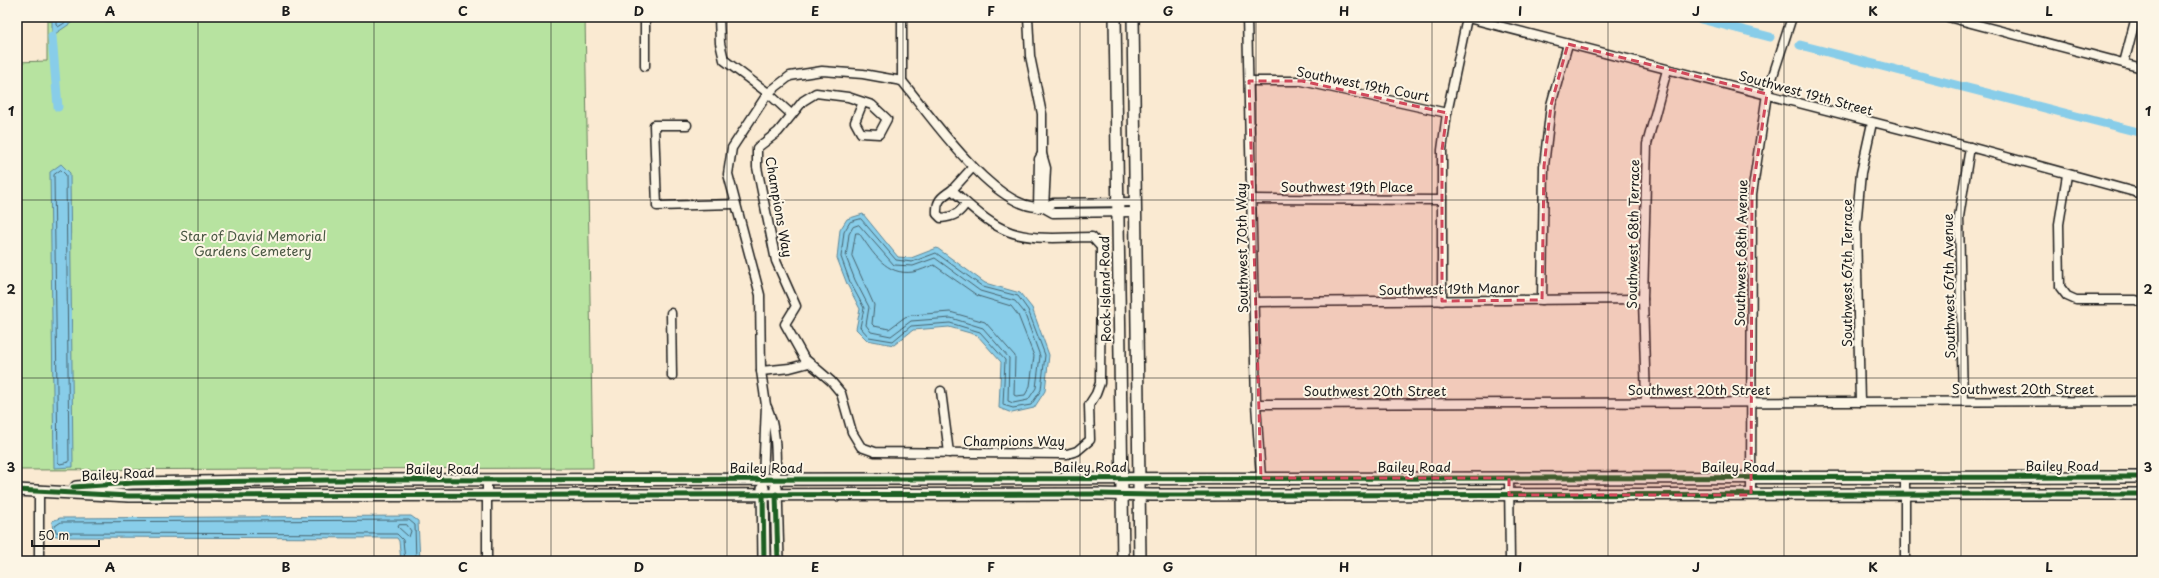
<svg xmlns="http://www.w3.org/2000/svg" width="2159" height="578" viewBox="0 0 2159 578" font-family="'Playpen Sans',sans-serif">
	<style>
		.green { fill: #b7e3a0; stroke: #6a805e }
		.water { fill: #88cde9; stroke: #5d8697 }
		.lines { fill: none; stroke-linecap: round; stroke-linejoin: round }
		.shore { stroke: #47636e; stroke-width: 1 }
		.canal { stroke: #88cde9; stroke-width: 9 }
		.street-casing { stroke: #1c1c1c; stroke-width: 11 }
		.secondary-casing { stroke: #1c1c1c; stroke-width: 14 }
		.street { stroke: #fcf5e5; stroke-width: 8 }
		.secondary { stroke: #fcf5e5; stroke-width: 11 }
		.cycleway-casing { stroke: #fcf5e5; stroke-width: 8 }
		.cycleway { stroke: #1b5e20; stroke-width: 5 }
		.marked { fill: #d1495b; fill-opacity: 0.2; stroke: #d1495b; stroke-width: 3; stroke-dasharray: 8 5; stroke-linejoin: round }
		.grid { fill: none; stroke: #1c1c1c; stroke-width: 1; stroke-opacity: 0.55 }
		.labels { text-anchor: middle; stroke-width: 4; stroke-linejoin: round; paint-order: stroke }
		.street-label { font-size: 13px; fill: #1c1c1c; stroke: #fcf5e5 }
		.park-label { font-size: 13px; fill: #4a5844; stroke: #fcf5e5 }
		.neatline { fill: none; stroke: #1c1c1c; stroke-width: 1.5 }
		.grid-label { font-size: 13px; text-anchor: middle; font-weight: bold; fill: #1c1c1c }
	</style>
	<rect width="100%" height="100%" fill="#faead2"/>
	<filter id="ink" filterUnits="userSpaceOnUse"><feTurbulence type="fractalNoise" baseFrequency=".025" numOctaves="2"/><feDisplacementMap in="SourceGraphic" scale="8" xChannelSelector="R" yChannelSelector="G"/><feConvolveMatrix kernelMatrix="1 2 1 2 8 2 1 2 1" color-interpolation-filters="sRGB"/></filter>
	<g filter="url(#ink)">
		<path class="green" d="M124,17H585L593,468L17,470V62L47,61V21H124Z"/>
		<g class="water">
			<path d="M52,17H124V21H74L52,36Z"/>
			<path d="M61,164L70,173L73,467L54,468L50,172Z"/>
			<path d="M863,214L898,257L911,258L937,248L985,283L1020,293L1032,308L1049,355L1045,391L1034,408L1012,413L999,408L1001,362L977,335L949,327L913,330L894,345L867,340L856,329L860,309L847,284L837,258L840,230L847,219Z"/>
			<path d="M411,516L418,521L420,561H401L399,541L397,538L61,537L53,535L52,521L60,518Z"/>
		</g>
		<g class="lines">
			<g class="shore">
				<path d="M56,17V25L58,27L74,17H119"/>
				<path d="M61,170L66,175L69,462L60,464L58,462L54,175Z"/>
				<path d="M861,219L896,260L912,262L936,253L983,287L1018,296L1028,310L1045,355L1041,390L1031,405L1013,408L1003,405L1005,360L980,332L950,323L911,326L893,341L869,337L860,327L864,308L850,282L841,257L844,232L850,222Z"/>
				<path d="M859,225L894,265L913,266L935,258L980,291L1015,301L1024,312L1040,356L1036,388L1028,400L1013,403L1008,401L1009,358L983,328L951,318L911,321L891,336L871,332L866,325L869,307L855,280L846,257L849,234L853,227Z"/>
				<path d="M856,233H859C873,253 886,276 913,272C920,271 927,267 934,265L978,296L1011,306L1018,315L1034,356L1030,386L1025,395L1016,396L1014,395L1015,356L985,322L950,312L912,315L905,317L889,329L874,326L872,324L874,305L852,256Z"/>
				<path d="M407,525L411,531L409,537L398,527L399,525Z"/>
				<path d="M405,561L403,540L397,534L62,533L56,532L55,526L61,522L409,520L415,525L416,561"/>
			</g>
			<g class="canal">
				<path d="M1693,17L1770,37"/>
				<path d="M52,36L58,107"/>
				<path d="M1800,45L2142,133"/>
			</g>
			<defs>
				<g id="street">
					<path d="M645,17V66"/>
					<path d="M719,17L720,43L724,60L768,93L791,114"/>
					<path d="M1028,17L1030,56L1042,114V154L1046,168L1044,208"/>
					<path d="M1247,17L1256,404L1261,478"/>
					<path d="M1464,17L1970,147L2142,194"/>
					<path d="M1948,17L2142,68"/>
					<path d="M2124,63L2136,17"/>
					<path d="M902,81V17"/>
					<path d="M1249,81H1302L1447,113"/>
					<path d="M863,102L855,122L861,133L879,134L887,119L872,105L848,97L816,93L803,101L778,132L757,148V167L776,261L796,306L785,324L804,358L831,381L841,393L852,432L861,447L875,452L1067,454L1077,451L1090,440L1089,405L1096,394L1100,383L1101,247L1092,237C1065,237 1029,242 1003,229C984,220 968,204 952,190C941,197 936,201 937,214L941,218C954,217 960,213 966,203"/>
					<path d="M687,125H654L657,206L735,204"/>
					<path d="M2067,175L2059,224L2060,287L2067,296L2076,300H2136L2142,303"/>
					<path d="M952,190L972,168"/>
					<path d="M1253,199L1441,200"/>
					<path d="M1038,208L1039,159L1042,154"/>
					<path d="M1044,208L1053,213L1136,212"/>
					<path d="M1542,300L1544,166L1551,105L1568,44"/>
					<path d="M1442,301V150L1447,113L1467,18"/>
					<path d="M1255,302L1643,299"/>
					<path d="M671,313L672,376"/>
					<path d="M761,371L790,368L809,363"/>
					<path d="M941,391L949,453"/>
					<path d="M1963,401L1959,217L1970,147"/>
					<path d="M1646,402L1643,299L1647,144L1667,70"/>
					<path d="M1860,402L1856,227L1861,173L1872,123"/>
					<path d="M1256,404L2142,401"/>
					<path d="M767,407C777,430 776,455 776,479"/>
					<path d="M1509,478L1510,561"/>
					<path d="M763,479L766,405L761,371L760,295L728,174L732,148L768,93L790,76L822,71L863,74L902,81C928,112 1007,230 1053,203L1136,202"/>
					<path d="M1751,495L1752,194L1767,94L1792,17"/>
					<path d="M39,561V490"/>
					<path d="M487,561V480"/>
					<path d="M1905,561V477"/>
				</g>
				<g id="secondary">
					<path d="M1115,17L1123,561"/>
					<path d="M1133,17L1140,561"/>
					<path d="M76,487L132,483L327,480L2142,477"/>
					<path d="M763,488L764,561"/>
					<path d="M776,488L778,561"/>
					<path d="M17,490L129,496L1098,494L1153,495L2142,494"/>
				</g>
			</defs>
			<use href="#street" class="street-casing"/>
			<use href="#secondary" class="secondary-casing"/>
			<use href="#street" class="street"/>
			<use href="#secondary" class="secondary"/>
			<defs>
				<g id="cycleway">
					<path d="M73,487L132,483L327,480L2142,477"/>
					<path d="M17,490L129,496L1098,494L1153,495L2142,494"/>
					<path d="M763,494L764,561"/>
					<path d="M776,494L778,561"/>
				</g>
			</defs>
			<use href="#cycleway" class="cycleway-casing"/>
			<use href="#cycleway" class="cycleway"/>
		</g>
	</g>
	<path class="marked" d="M1568,44L1767,94L1752,194L1751,495H1509V478H1261L1249,81H1302L1447,113L1442,150V301L1542,300L1544,166L1551,105Z"/>
	<path class="grid" d="M198,17V561M374,17V561M551,17V561M727,17V561M903,17V561M1080,17V561M1256,17V561M1432,17V561M1608,17V561M1784,17V561M1961,17V561M17,200H2142M17,378H2142"/>
	<g class="labels">
		<g class="street-label">
			<text transform="translate(1363 84) rotate(11)" y="5">Southwest 19th Court</text>
			<text transform="translate(1806 93) rotate(15)" y="5">Southwest 19th Street</text>
			<text x="1347" y="192">Southwest 19th Place</text>
			<text transform="translate(779 207) rotate(80)" y="5">Champions Way</text>
			<text transform="translate(1633 234) rotate(-89)" y="5">Southwest 68th Terrace</text>
			<text transform="translate(1242 248) rotate(-91)" y="5">Southwest 70th Way</text>
			<text transform="translate(1741 253) rotate(-89)" y="5">Southwest 68th Avenue</text>
			<text transform="translate(1847 273) rotate(-90)" y="5">Southwest 67th Terrace</text>
			<text transform="translate(1949 286) rotate(-91)" y="5">Southwest 67th Avenue</text>
			<text transform="translate(1105 289) rotate(-91)" y="5">Rock Island Road</text>
			<text transform="translate(1449 289) rotate(-1)" y="5">Southwest 19th Manor</text>
			<text x="2023" y="394">Southwest 20th Street</text>
			<text x="1699" y="395">Southwest 20th Street</text>
			<text x="1375" y="396">Southwest 20th Street</text>
			<text x="1014" y="446">Champions Way</text>
			<text x="2062" y="471">Bailey Road</text>
			<text x="1090" y="472">Bailey Road</text>
			<text x="1414" y="472">Bailey Road</text>
			<text x="1738" y="472">Bailey Road</text>
			<text x="766" y="473">Bailey Road</text>
			<text x="442" y="474">Bailey Road</text>
			<text transform="translate(118 474) rotate(-3)" y="5">Bailey Road</text>
		</g>
		<g class="park-label">
			<text x="253" y="241">Star of David Memorial<tspan x="253" dy="15">Gardens Cemetery</tspan></text>
		</g>
	</g>
	<rect width="2159" height="578" fill="none" stroke="#fcf5e5" stroke-width="44"/>
	<path d="M32 540v6h67v-6" fill="none" stroke="#1c1c1c" stroke-width="2"/>
	<text x="38" y="540" font-size="12" fill="#1c1c1c" stroke="#fcf5e5" stroke-width="3" paint-order="stroke">50 m</text>
	<rect x="22" y="22" width="2115" height="534" class="neatline"/>
	<g class="grid-label">
		<text x="110" y="16">A</text>
		<text x="286" y="16">B</text>
		<text x="463" y="16">C</text>
		<text x="639" y="16">D</text>
		<text x="815" y="16">E</text>
		<text x="991" y="16">F</text>
		<text x="1168" y="16">G</text>
		<text x="1344" y="16">H</text>
		<text x="1520" y="16">I</text>
		<text x="1696" y="16">J</text>
		<text x="1873" y="16">K</text>
		<text x="2049" y="16">L</text>
		<text x="11" y="116">1</text>
		<text x="2148" y="116">1</text>
		<text x="11" y="294">2</text>
		<text x="2148" y="294">2</text>
		<text x="11" y="472">3</text>
		<text x="2148" y="472">3</text>
		<text x="110" y="572">A</text>
		<text x="286" y="572">B</text>
		<text x="463" y="572">C</text>
		<text x="639" y="572">D</text>
		<text x="815" y="572">E</text>
		<text x="991" y="572">F</text>
		<text x="1168" y="572">G</text>
		<text x="1344" y="572">H</text>
		<text x="1520" y="572">I</text>
		<text x="1696" y="572">J</text>
		<text x="1873" y="572">K</text>
		<text x="2049" y="572">L</text>
	</g>
</svg>
